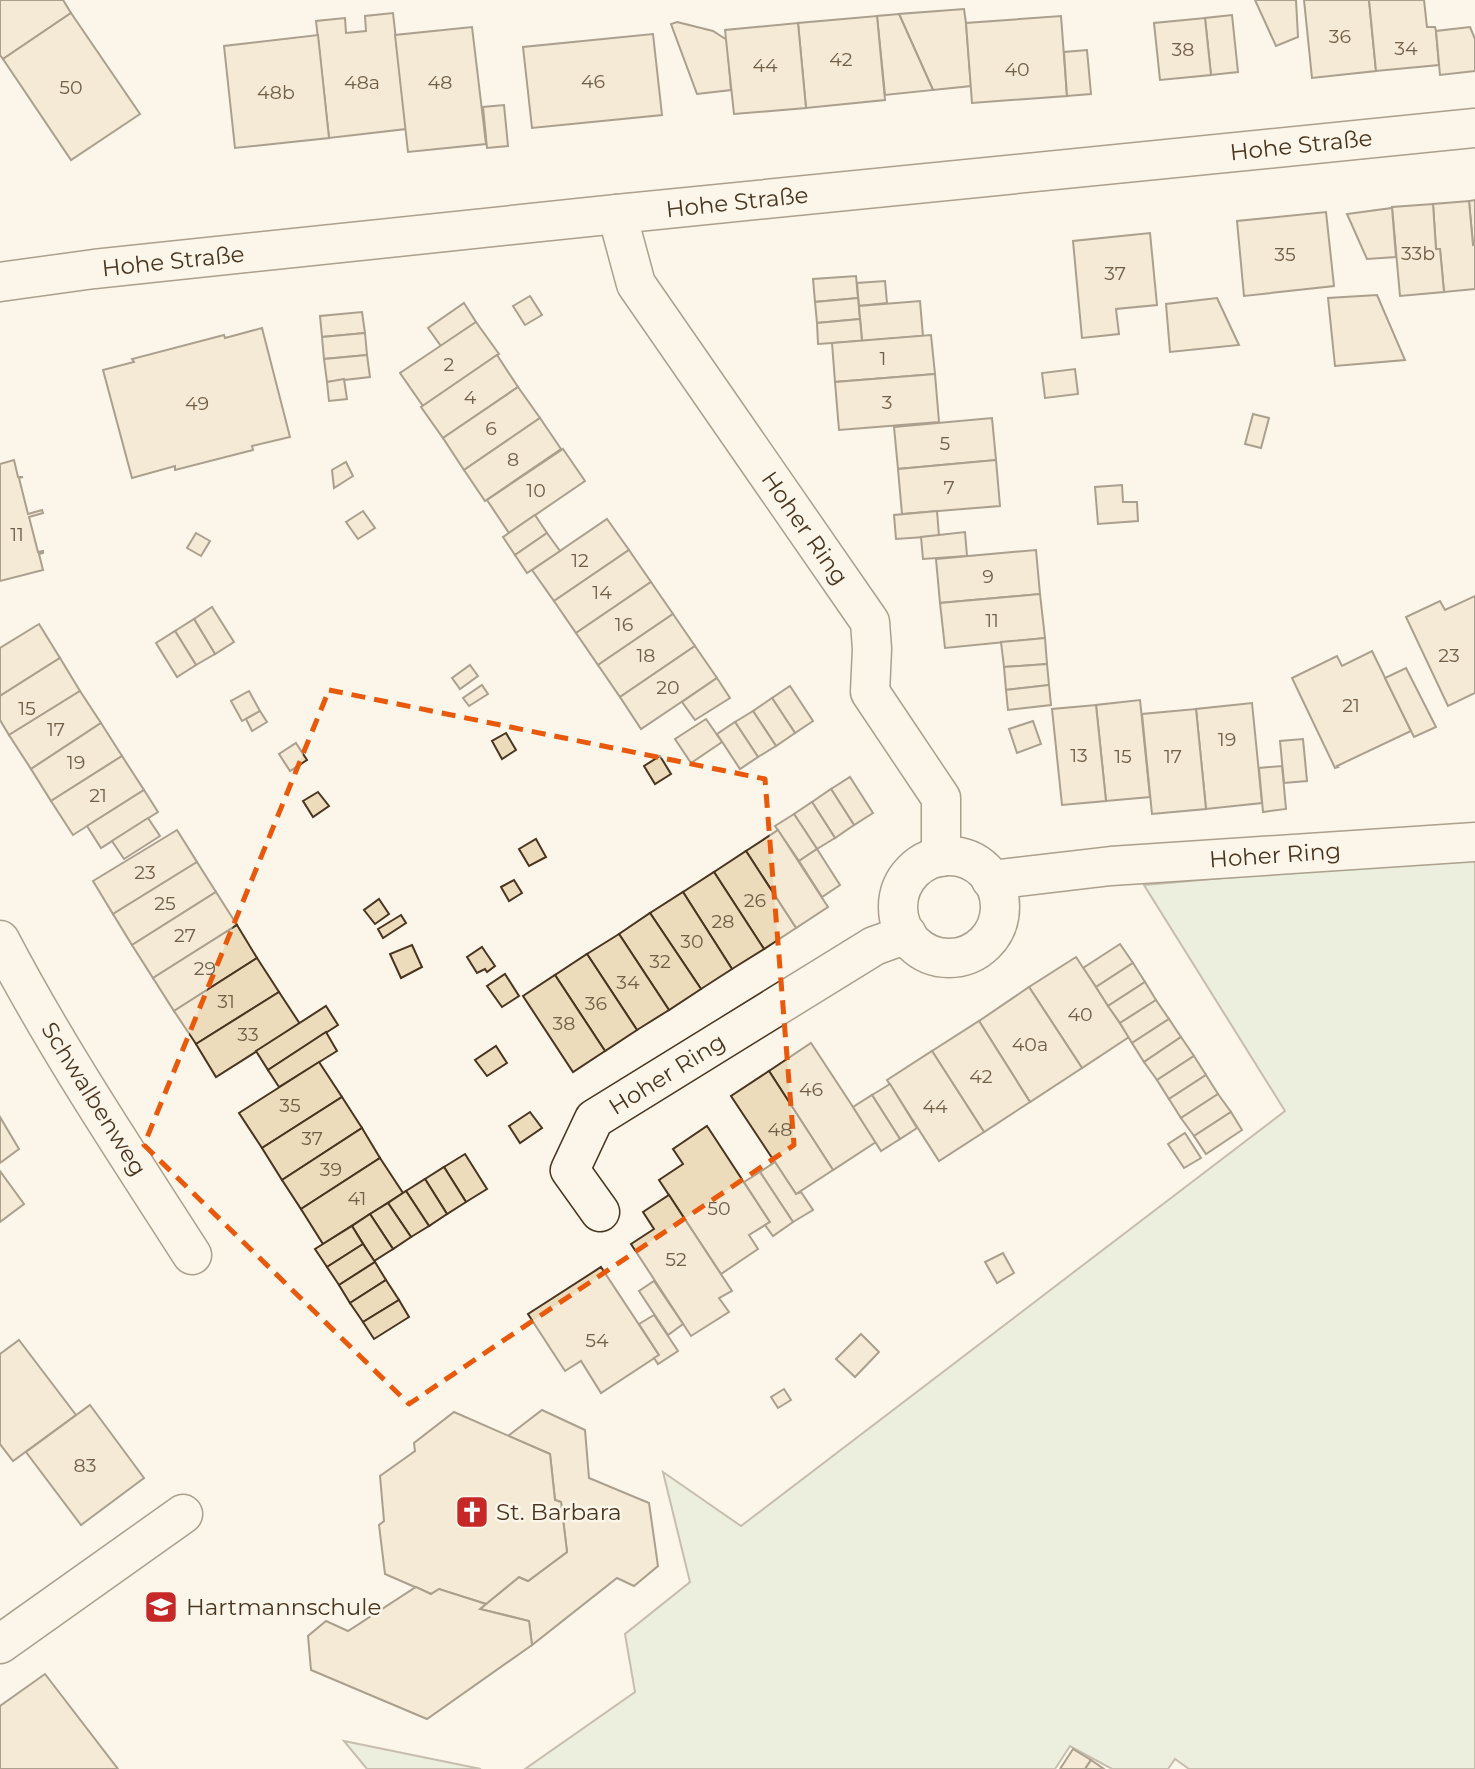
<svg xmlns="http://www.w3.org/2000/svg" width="1475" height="1769" viewBox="0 0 1475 1769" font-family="Montserrat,sans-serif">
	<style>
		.green { fill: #dce7d0; stroke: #887966; stroke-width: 2 }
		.building { fill: #ecdcbc; stroke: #4a3520; stroke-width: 2 }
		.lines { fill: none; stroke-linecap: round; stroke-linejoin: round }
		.minor-casing { stroke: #4a3520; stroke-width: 41 }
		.minor { stroke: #fbf6e9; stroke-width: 38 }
		.marked { fill: none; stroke: #e8590c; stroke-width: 5; stroke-dasharray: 14 9; stroke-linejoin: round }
		.labels { text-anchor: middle; stroke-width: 5; stroke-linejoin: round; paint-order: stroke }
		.number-label { font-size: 19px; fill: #725f47 }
		.street-label { font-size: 23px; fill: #4a3520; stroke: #fbf6e9 }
		.poi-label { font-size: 23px; fill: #4a3520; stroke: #fbf6e9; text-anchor: start }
	</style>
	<rect width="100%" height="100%" fill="#fbf6e9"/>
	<g class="green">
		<path d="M1464,857L1475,859V1769H1189L1175,1759L1168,1769H1112L1070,1746L1055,1769H525L635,1692L625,1634L690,1582L663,1472L741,1526L1285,1111L1144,885Z"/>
		<path d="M344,1741L481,1769H367Z"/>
	</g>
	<g class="building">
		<path d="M0,0H63L71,13L3,59L0,55Z"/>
		<path d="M1255,0H1296L1298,37L1276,46Z"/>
		<path d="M1304,0H1369L1376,71L1312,78Z"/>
		<path d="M1369,0H1424L1427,27H1435L1436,31L1439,65L1376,71Z"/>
		<path d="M964,9L966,23L971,86L933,90L899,14Z"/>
		<path d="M71,13L140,114L71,160L3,59Z"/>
		<path d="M393,13L406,129L329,138L316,21L345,18L346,33L366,31L365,16Z"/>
		<path d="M899,14L933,90L885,95L877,16Z"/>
		<path d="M1232,15L1238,72L1211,75L1205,18Z"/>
		<path d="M877,16L885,100L806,108L798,23Z"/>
		<path d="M1061,16L1067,96L972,103L966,23Z"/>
		<path d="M1205,18L1211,75L1160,80L1154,23Z"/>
		<path d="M677,22L713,31L727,40L731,90L697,94L671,24Z"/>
		<path d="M798,23L806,108L734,114L725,30Z"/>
		<path d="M472,27L486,144L408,152L395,35Z"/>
		<path d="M1470,27L1475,39V71L1440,75L1436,31Z"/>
		<path d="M653,34L662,115L532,128L523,47Z"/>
		<path d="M318,35L329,138L235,148L224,46Z"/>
		<path d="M1087,50L1091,94L1067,96L1064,52Z"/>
		<path d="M504,105L508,146L487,148L483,107Z"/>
		<path d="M1475,200V244L1473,245L1469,201Z"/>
		<path d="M1469,201L1473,245L1475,244V289L1444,292L1440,249H1436L1433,204Z"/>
		<path d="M1433,204L1436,249H1440L1444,292L1400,296L1392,207Z"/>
		<path d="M1392,208L1396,257L1367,259L1347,214Z"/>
		<path d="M1326,212L1334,286L1244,296L1237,221Z"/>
		<path d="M1150,233L1157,305L1116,309L1119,334L1082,338L1073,241Z"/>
		<path d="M856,276L858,298L815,302L813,279Z"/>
		<path d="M885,281L887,303L859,306L857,283Z"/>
		<path d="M1377,295L1405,360L1335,366L1328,298Z"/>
		<path d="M530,296L542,315L525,325L513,306Z"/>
		<path d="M858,298L860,319L817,323L815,302Z"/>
		<path d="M1217,298L1239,345L1170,352L1166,304Z"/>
		<path d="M920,301L923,336L862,341L859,306Z"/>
		<path d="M464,303L476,322L441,346L428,328Z"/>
		<path d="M362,312L365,333L322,337L320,316Z"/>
		<path d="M860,319L862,341L818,344L817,323Z"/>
		<path d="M476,322L499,354L423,406L400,373Z"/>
		<path d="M262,328L290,437L252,446L253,450L175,470V466L132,478L103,370L134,362L132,359L224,335L225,338Z"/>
		<path d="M365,333L367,355L324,359L322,337Z"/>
		<path d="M931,335L935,374L835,382L832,343Z"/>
		<path d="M367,355L370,377L327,382L324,359Z"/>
		<path d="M497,355L518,387L443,438L421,407Z"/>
		<path d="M1075,369L1078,394L1045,398L1042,373Z"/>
		<path d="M935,374L939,422L839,430L835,382Z"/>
		<path d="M344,379L347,399L329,401L327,382Z"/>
		<path d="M518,387L540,418L464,470L443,438Z"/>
		<path d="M1253,414L1269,418L1261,448L1245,444Z"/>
		<path d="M540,418L561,449L485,501L464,470Z"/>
		<path d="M992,418L996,460L898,469L894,427Z"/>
		<path d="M563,449L585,481L509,533L487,500Z"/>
		<path d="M14,460L18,477H23L19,478L28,514L42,510L43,513L29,517L38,552L43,551V553L39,554L43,570L0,581V464Z"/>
		<path d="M996,460L1000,506L902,514L898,469Z"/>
		<path d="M346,462L353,476L334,488L332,470Z"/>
		<path d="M1122,485L1123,502H1137L1138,521L1098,524L1095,487Z"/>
		<path d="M363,511L375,528L358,539L346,522Z"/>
		<path d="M937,511L939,536L896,539L894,515Z"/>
		<path d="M535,515L547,533L515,555L503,537Z"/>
		<path d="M607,519L629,550L554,601L532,570Z"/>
		<path d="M965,532L967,556L923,559L921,537Z"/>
		<path d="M196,533L210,541L201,556L187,548Z"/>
		<path d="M547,533L560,551L527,573L515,555Z"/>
		<path d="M629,550L651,582L576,633L554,601Z"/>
		<path d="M1036,550L1040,594L940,603L936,559Z"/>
		<path d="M651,582L673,614L598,665L576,633Z"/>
		<path d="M1040,594L1045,638L945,648L940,603Z"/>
		<path d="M1475,596V693L1448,706L1406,617L1440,601L1445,610Z"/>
		<path d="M212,607L234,642L215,654L194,619Z"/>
		<path d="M673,614L695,646L620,697L598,665Z"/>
		<path d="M194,619L215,654L196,665L175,631Z"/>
		<path d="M39,624L60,658L0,696V648Z"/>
		<path d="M175,631L196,665L177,677L156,643Z"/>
		<path d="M1045,638L1047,664L1004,667L1001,642Z"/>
		<path d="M695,646L717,678L641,729L620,697Z"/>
		<path d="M1372,651L1411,731L1337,766L1338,767L1335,768L1292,678L1337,656L1342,666Z"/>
		<path d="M60,658L80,691L9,735L0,720V696Z"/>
		<path d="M1047,664L1049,685L1006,690L1004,667Z"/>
		<path d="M470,665L478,676L460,689L452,678Z"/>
		<path d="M1406,668L1436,727L1414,737L1385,678Z"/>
		<path d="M717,678L730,698L695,720L682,702Z"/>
		<path d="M482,685L488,694L469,706L463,698Z"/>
		<path d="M1049,685L1051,705L1008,710L1006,690Z"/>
		<path d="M790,686L813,721L795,733L772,698Z"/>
		<path d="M80,691L101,723L31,769L9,735Z"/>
		<path d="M249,691L260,711L242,721L231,701Z"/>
		<path d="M772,698L795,733L776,746L753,711Z"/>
		<path d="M1140,700L1150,797L1106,801L1096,705Z"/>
		<path d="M1252,703L1262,803L1206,809L1196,709Z"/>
		<path d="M1096,705L1106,801L1062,805L1052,709Z"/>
		<path d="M1196,709L1206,809L1152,814L1142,714Z"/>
		<path d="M260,711L267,722L252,731L246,719Z"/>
		<path d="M753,711L776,746L758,757L735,722Z"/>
		<path d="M706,719L722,742L691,763L675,739Z"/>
		<path d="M1033,721L1041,744L1017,753L1009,729Z"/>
		<path d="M735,722L758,757L740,769L717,734Z"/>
		<path d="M101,723L122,756L51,801L31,769Z"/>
		<path d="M506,733L516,750L502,759L492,741Z"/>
		<path d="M1303,739L1307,781L1284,783L1280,741Z"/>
		<path d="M296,743L307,760L290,771L279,754Z"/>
		<path d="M122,756L144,790L73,835L51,801Z"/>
		<path d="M660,756L671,774L655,784L644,766Z"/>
		<path d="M1282,766L1286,809L1263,812L1259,768Z"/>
		<path d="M850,777L873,813L854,825L831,789Z"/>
		<path d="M831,789L854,825L835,838L812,802Z"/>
		<path d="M144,790L158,812L101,848L87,826Z"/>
		<path d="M318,792L329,806L313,817L303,801Z"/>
		<path d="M812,802L835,838L817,849L794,814Z"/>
		<path d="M794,814L817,849L799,861L775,826Z"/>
		<path d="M148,818L160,836L124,859L112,841Z"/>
		<path d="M177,830L197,862L113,914L93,881Z"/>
		<path d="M778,830L828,907L796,928L746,851Z"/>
		<path d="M536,839L546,857L529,866L519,849Z"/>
		<path d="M817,849L840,885L822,897L799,861Z"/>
		<path d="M746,851L796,928L764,949L714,872Z"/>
		<path d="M197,862L216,892L132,945L113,914Z"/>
		<path d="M714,872L764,949L732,969L683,892Z"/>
		<path d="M514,880L522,893L509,901L501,887Z"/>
		<path d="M216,892L237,925L153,978L132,945Z"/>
		<path d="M683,892L732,969L701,989L650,913Z"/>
		<path d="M379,899L389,914L375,924L364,910Z"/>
		<path d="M650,913L701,989L669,1010L619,934Z"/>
		<path d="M401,915L406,923L383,938L378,929Z"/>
		<path d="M237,925L257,958L174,1011L153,978Z"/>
		<path d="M619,934L669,1010L637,1030L587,954Z"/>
		<path d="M1120,944L1133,963L1096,987L1083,968Z"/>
		<path d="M412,945L422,967L401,978L390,954Z"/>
		<path d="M482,947L495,966L487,972L485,969L477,973L467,957Z"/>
		<path d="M587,954L637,1030L605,1051L555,975Z"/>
		<path d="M1076,957L1129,1037L1082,1068L1029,987Z"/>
		<path d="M257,958L279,992L196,1044L174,1011Z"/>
		<path d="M1133,963L1145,982L1108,1006L1096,987Z"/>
		<path d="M505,974L519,996L502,1007L487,986Z"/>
		<path d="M555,975L605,1051L573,1072L523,996Z"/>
		<path d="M1145,982L1156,1000L1120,1023L1108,1006Z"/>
		<path d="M1029,987L1082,1068L1030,1102L979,1021Z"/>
		<path d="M279,992L300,1024L216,1077L196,1044Z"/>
		<path d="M1156,1000L1169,1019L1132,1043L1120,1023Z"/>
		<path d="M326,1006L338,1025L268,1070L256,1051Z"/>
		<path d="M1169,1019L1181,1037L1144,1062L1132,1043Z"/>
		<path d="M979,1021L1030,1102L984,1132L932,1051Z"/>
		<path d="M326,1032L337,1051L279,1087L268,1070Z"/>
		<path d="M1181,1037L1194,1056L1157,1080L1144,1062Z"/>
		<path d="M811,1043L876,1142L833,1170L769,1071Z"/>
		<path d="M496,1046L507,1063L487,1076L475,1060Z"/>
		<path d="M932,1051L984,1132L939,1161L887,1080Z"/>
		<path d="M1194,1056L1206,1075L1169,1099L1157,1080Z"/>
		<path d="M319,1062L342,1097L262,1148L239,1113Z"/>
		<path d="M769,1071L833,1170L796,1194L731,1096Z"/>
		<path d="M1206,1075L1218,1094L1181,1118L1169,1099Z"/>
		<path d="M890,1084L917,1128L900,1139L872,1095Z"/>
		<path d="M1218,1094L1231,1112L1194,1136L1181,1118Z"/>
		<path d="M872,1095L900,1139L881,1151L853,1107Z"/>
		<path d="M342,1097L362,1128L282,1180L262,1148Z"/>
		<path d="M530,1112L542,1128L520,1143L509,1126Z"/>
		<path d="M1231,1112L1242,1130L1206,1154L1194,1136Z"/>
		<path d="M0,1117L19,1149L0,1163Z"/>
		<path d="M707,1126L770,1222L749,1235L758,1249L721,1274L659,1180L683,1164L673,1149Z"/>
		<path d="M362,1128L380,1158L301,1209L282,1180Z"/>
		<path d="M1185,1133L1201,1158L1184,1168L1168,1144Z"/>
		<path d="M465,1154L487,1189L466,1202L444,1167Z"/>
		<path d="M380,1158L403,1193L323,1244L301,1209Z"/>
		<path d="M775,1162L796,1194L801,1192L813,1210L793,1222L760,1172Z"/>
		<path d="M444,1167L466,1202L447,1214L425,1179Z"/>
		<path d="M0,1171L24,1204L0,1222Z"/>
		<path d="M760,1172L793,1222L773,1236L765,1225L770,1222L744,1182Z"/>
		<path d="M425,1179L447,1214L429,1226L406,1191Z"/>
		<path d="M406,1191L429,1226L411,1237L388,1203Z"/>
		<path d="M669,1195L732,1291L719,1298L729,1312L691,1336L631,1244L654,1229L643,1212Z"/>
		<path d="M388,1203L411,1237L393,1249L370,1214Z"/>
		<path d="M370,1214L393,1249L374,1261L352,1226Z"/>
		<path d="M352,1226L363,1244L327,1267L315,1249Z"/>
		<path d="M363,1244L375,1262L339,1285L327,1267Z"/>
		<path d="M1003,1253L1014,1273L997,1283L985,1262Z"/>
		<path d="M375,1262L386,1280L350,1303L339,1285Z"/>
		<path d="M601,1267L659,1355L601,1393L581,1361L565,1371L528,1314Z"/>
		<path d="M386,1280L399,1300L363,1322L350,1303Z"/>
		<path d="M654,1281L683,1324L668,1335L639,1291Z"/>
		<path d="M399,1300L409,1317L374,1339L363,1322Z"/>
		<path d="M654,1315L678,1351L658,1364L654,1358L659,1355L639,1324Z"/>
		<path d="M861,1334L879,1352L855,1377L836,1359Z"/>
		<path d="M19,1340L76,1415L13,1461L0,1444V1354Z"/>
		<path d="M784,1389L791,1400L778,1408L771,1397Z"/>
		<path d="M90,1405L144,1478L81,1525L26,1452Z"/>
		<path d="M542,1410L585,1430L589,1478L649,1503L658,1566L634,1586L617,1578L532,1645L529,1621L480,1609L519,1577L528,1581L567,1552L561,1502L555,1500L550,1454L508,1436Z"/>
		<path d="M454,1412L550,1454L555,1500L561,1502L567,1552L528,1581L519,1577L486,1604L439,1589L431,1594L385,1574L379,1525L384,1521L380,1476L415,1451L414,1443Z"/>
		<path d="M416,1587L431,1594L439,1589L486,1604L480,1609L529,1621L532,1645L427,1719L311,1670L308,1636L326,1621L348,1631Z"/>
		<path d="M45,1674L118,1769H0V1706Z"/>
		<path d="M1073,1749L1091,1760L1085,1769H1060Z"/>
		<path d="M1091,1760L1104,1769H1085Z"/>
	</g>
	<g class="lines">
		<defs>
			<g id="minor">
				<path d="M617,214L636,284L870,622L872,649L870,692L941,798V857"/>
				<path d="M0,282L94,269L617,214L1475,128"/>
				<circle cx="949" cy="907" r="51"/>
				<path d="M991,880L1111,866L1475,842"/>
				<path d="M0,940C57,1049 126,1152 192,1255"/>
				<path d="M600,1212L570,1170L594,1119L874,946L907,934"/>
				<path d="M0,1644L183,1514"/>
			</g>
		</defs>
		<use href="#minor" class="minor-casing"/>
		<use href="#minor" class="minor"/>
	</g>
	<path d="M0 0H1475V1769H0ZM329,690L765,779L794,1145L409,1404L144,1145Z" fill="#fbf6e9" fill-opacity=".55" fill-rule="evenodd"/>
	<path class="marked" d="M329,690L765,779L794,1145L409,1404L144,1145Z"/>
	<defs>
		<symbol id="church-square" viewBox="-11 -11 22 22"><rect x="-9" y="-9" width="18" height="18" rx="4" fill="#c62828" stroke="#fbf6e9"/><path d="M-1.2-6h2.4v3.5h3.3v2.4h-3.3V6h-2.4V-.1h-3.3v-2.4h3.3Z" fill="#fff"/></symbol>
		<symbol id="school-square" viewBox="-11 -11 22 22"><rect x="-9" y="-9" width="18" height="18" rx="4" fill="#c62828" stroke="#fbf6e9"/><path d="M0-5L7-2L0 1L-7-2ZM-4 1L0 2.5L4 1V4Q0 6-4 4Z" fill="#fff"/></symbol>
	</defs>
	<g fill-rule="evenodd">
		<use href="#church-square" x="453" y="1493" width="38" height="38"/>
		<use href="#school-square" x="142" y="1588" width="38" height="38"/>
	</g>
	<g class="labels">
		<g class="number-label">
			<text x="1340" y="43">36</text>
			<text x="1406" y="55">34</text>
			<text x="1183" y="56">38</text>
			<text x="841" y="66">42</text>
			<text x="765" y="72">44</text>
			<text x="1017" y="76">40</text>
			<text x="593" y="88">46</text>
			<text x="362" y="89">48a</text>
			<text x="440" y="89">48</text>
			<text x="71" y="94">50</text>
			<text x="276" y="99">48b</text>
			<text x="1418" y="260">33b</text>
			<text x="1285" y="261">35</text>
			<text x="1115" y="280">37</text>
			<text x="883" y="365">1</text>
			<text x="449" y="371">2</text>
			<text x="470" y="404">4</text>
			<text x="887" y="409">3</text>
			<text x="197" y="410">49</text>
			<text x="491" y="435">6</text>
			<text x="945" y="450">5</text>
			<text x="513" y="466">8</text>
			<text x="949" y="494">7</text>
			<text x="536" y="497">10</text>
			<text x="17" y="541">11</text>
			<text x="580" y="567">12</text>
			<text x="988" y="583">9</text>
			<text x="602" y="599">14</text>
			<text x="992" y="627">11</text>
			<text x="624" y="631">16</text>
			<text x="646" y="662">18</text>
			<text x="1449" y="662">23</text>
			<text x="668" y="694">20</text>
			<text x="1351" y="712">21</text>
			<text x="27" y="715">15</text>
			<text x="56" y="736">17</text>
			<text x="1227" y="746">19</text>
			<text x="1079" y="762">13</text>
			<text x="1123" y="763">15</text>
			<text x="1173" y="763">17</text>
			<text x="76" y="769">19</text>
			<text x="98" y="802">21</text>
			<text x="145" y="879">23</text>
			<text x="755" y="907">26</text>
			<text x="165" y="910">25</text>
			<text x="723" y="928">28</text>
			<text x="185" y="942">27</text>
			<text x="692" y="948">30</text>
			<text x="660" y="968">32</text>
			<text x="205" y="975">29</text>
			<text x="628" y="989">34</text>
			<text x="226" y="1008">31</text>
			<text x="596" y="1010">36</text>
			<text x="1080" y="1021">40</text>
			<text x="564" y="1030">38</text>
			<text x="248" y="1041">33</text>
			<text x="1030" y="1051">40a</text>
			<text x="981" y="1083">42</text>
			<text x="811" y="1096">46</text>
			<text x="290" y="1112">35</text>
			<text x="935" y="1113">44</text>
			<text x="780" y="1136">48</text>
			<text x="312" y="1145">37</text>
			<text x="331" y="1176">39</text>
			<text x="357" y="1205">41</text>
			<text x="719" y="1215">50</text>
			<text x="676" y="1266">52</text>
			<text x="597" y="1347">54</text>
			<text x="85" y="1472">83</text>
		</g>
		<g class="street-label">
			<text transform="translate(1301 145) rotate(-6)" y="8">Hohe Straße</text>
			<text transform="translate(737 202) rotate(-6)" y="8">Hohe Straße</text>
			<text transform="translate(173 261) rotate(-6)" y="8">Hohe Straße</text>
			<text transform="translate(805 528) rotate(55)" y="8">Hoher Ring</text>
			<text transform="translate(1275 855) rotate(-4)" y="8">Hoher Ring</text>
			<text transform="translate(667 1074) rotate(-32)" y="8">Hoher Ring</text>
			<text transform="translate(94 1099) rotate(58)" y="8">Schwalbenweg</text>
		</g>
		<g class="poi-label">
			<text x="496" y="1520">St. Barbara</text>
			<text x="186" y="1615">Hartmannschule</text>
		</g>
	</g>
</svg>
